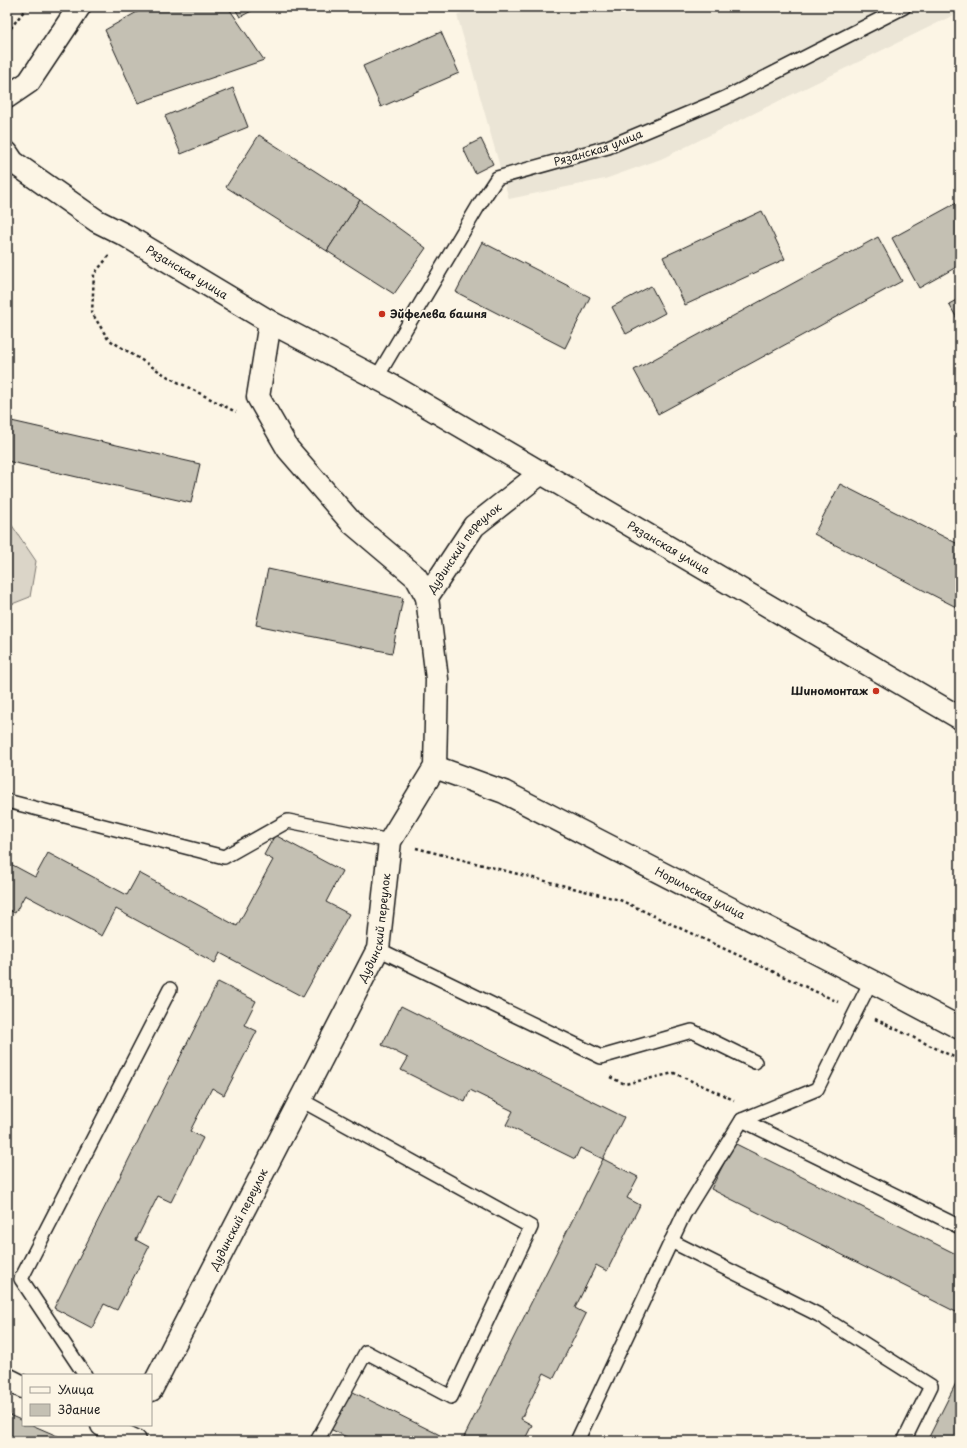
<svg xmlns="http://www.w3.org/2000/svg" width="967" height="1448" viewBox="0 0 967 1448" font-family="'Playpen Sans',sans-serif">
	<style>
		.built { fill: #ebe5d6 }
		.green { fill: #dbd5c8; stroke: #7c7872 }
		.building { fill: #c4c0b3; stroke: #1c1c1c }
		.lines { fill: none; stroke-linecap: round; stroke-linejoin: round }
		.service-casing { stroke: #1c1c1c; stroke-width: 16 }
		.minor-casing { stroke: #1c1c1c; stroke-width: 25 }
		.tertiary-casing { stroke: #1c1c1c; stroke-width: 25 }
		.secondary-casing { stroke: #1c1c1c; stroke-width: 25 }
		.path { stroke: #1c1c1c; stroke-width: 2.5; stroke-dasharray: 3 3; stroke-linecap: butt }
		.service { stroke: #fcf5e5; stroke-width: 13 }
		.minor { stroke: #fcf5e5; stroke-width: 22 }
		.tertiary { stroke: #fcf5e5; stroke-width: 22 }
		.secondary { stroke: #fcf5e5; stroke-width: 22 }
		.poi-dot { fill: #c8321e; stroke: #fcf5e5; stroke-width: 1.5 }
		.labels { text-anchor: middle; stroke-width: 4; stroke-linejoin: round; paint-order: stroke }
		.street-label { font-size: 11px; fill: #1c1c1c; stroke: #fcf5e5 }
		.poi-label { font-size: 11px; font-weight: bold; fill: #1c1c1c; stroke: #fcf5e5; text-anchor: start }
	</style>
	<rect width="100%" height="100%" fill="#fcf5e5"/>
	<filter id="ink" filterUnits="userSpaceOnUse"><feTurbulence type="fractalNoise" baseFrequency=".025" numOctaves="2"/><feDisplacementMap in="SourceGraphic" scale="8" xChannelSelector="R" yChannelSelector="G"/><feConvolveMatrix kernelMatrix="1 2 1 2 8 2 1 2 1" color-interpolation-filters="sRGB"/></filter>
	<g filter="url(#ink)">
		<path class="built" d="M474,7H960V12L661,159L605,179L509,199L457,15Z"/>
		<path class="green" d="M7,518L36,561L30,597L7,606Z"/>
		<g class="building">
			<path d="M146,7H228L264,60L138,103L105,30Z"/>
			<path d="M234,7H259L240,17Z"/>
			<path d="M441,32L459,73L381,107L363,66Z"/>
			<path d="M233,88L248,127L181,154L165,116Z"/>
			<path d="M259,135L360,200L327,251L226,187Z"/>
			<path d="M481,139L493,164L475,173L463,148Z"/>
			<path d="M360,200L426,248L394,294L327,251Z"/>
			<path d="M960,201V265L919,288L892,238Z"/>
			<path d="M762,211L785,259L685,305L663,257Z"/>
			<path d="M878,237L902,281L658,414L634,370Z"/>
			<path d="M482,242L590,297L565,348L456,292Z"/>
			<path d="M651,286L665,313L626,334L612,307Z"/>
			<path d="M960,298V324L949,304Z"/>
			<path d="M7,420L200,464L191,503L7,461Z"/>
			<path d="M840,484L960,545V609L814,534Z"/>
			<path d="M268,569L403,598L392,653L256,625Z"/>
			<path d="M275,835L342,871L326,902L349,914L303,997L220,953L215,963L116,909L102,936L25,895L15,913L7,909V862L35,877L48,853L127,895L139,873L237,926L273,860L264,855Z"/>
			<path d="M218,982L256,1001L244,1025L257,1031L224,1095L212,1088L190,1131L203,1138L171,1202L158,1196L136,1240L149,1247L117,1310L104,1304L92,1328L54,1308Z"/>
			<path d="M401,1006L624,1117L603,1159L580,1148L575,1159L506,1125L513,1111L470,1090L465,1102L401,1070L408,1058L382,1045Z"/>
			<path d="M734,1143L960,1256V1314L711,1189Z"/>
			<path d="M603,1159L638,1177L627,1198L640,1205L607,1271L596,1265L575,1308L586,1314L554,1378L544,1373L521,1419L532,1425L524,1441H462Z"/>
			<path d="M960,1375V1441H927Z"/>
			<path d="M347,1389L452,1441H350L351,1439L328,1428Z"/>
			<path d="M7,1414L23,1421V1425H32L69,1441H7Z"/>
		</g>
		<g class="lines">
			<defs>
				<g id="service">
					<path id="s1" d="M377,377L479,205L497,178L608,147L725,98L904,7"/>
					<path d="M7,801L224,857L288,821L390,841"/>
					<path d="M378,949L601,1057L692,1031L755,1062"/>
					<path d="M301,1100L531,1227L451,1397L366,1352L317,1441"/>
					<path d="M742,1120L960,1227"/>
					<path d="M671,1241L819,1315L931,1386L904,1441"/>
					<path d="M85,1375L21,1279L170,989"/>
					<path d="M577,1441L684,1214L742,1120L817,1089L871,981"/>
				</g>
				<g id="minor">
					<path d="M270,322L258,397L288,449L351,522L416,577L427,597"/>
					<path id="s2" d="M435,767L504,792L871,981L960,1028"/>
					<path d="M7,1379L23,1387"/>
					<path id="s3" d="M151,1390L378,949L390,841L435,767L437,679L427,597L474,526L541,473"/>
					<path d="M102,1425L135,1441"/>
				</g>
				<g id="tertiary">
					<path id="s4" d="M7,153L13,162L97,221L125,235L270,322L396,388L960,718"/>
				</g>
				<path id="secondary" d="M7,97L29,82L79,7"/>
			</defs>
			<use href="#service" class="service-casing"/>
			<use href="#minor" class="minor-casing"/>
			<use href="#tertiary" class="tertiary-casing"/>
			<use href="#secondary" class="secondary-casing"/>
			<g class="path">
				<path d="M7,33L27,7"/>
				<path d="M109,256L94,274L92,313L108,339L170,378L236,412"/>
				<path d="M416,848L620,900L838,1002"/>
				<path d="M875,1019L960,1060"/>
				<path d="M610,1077L625,1084L674,1073L734,1100"/>
			</g>
			<use href="#service" class="service"/>
			<use href="#minor" class="minor"/>
			<use href="#tertiary" class="tertiary"/>
			<use href="#secondary" class="secondary"/>
		</g>
	</g>
	<g class="poi-dot">
		<circle cx="382" cy="314" r="4"/>
		<circle cx="876" cy="691" r="4"/>
	</g>
	<g class="labels">
		<g class="street-label">
			<text dy="4" stroke="none"><textPath href="#s1" startOffset="338">Рязанская улица</textPath></text>
			<text dy="4" stroke="none"><textPath href="#s4" startOffset="217">Рязанская улица</textPath></text>
			<text dy="4" stroke="none"><textPath href="#s4" startOffset="772">Рязанская улица</textPath></text>
			<text dy="4" stroke="none"><textPath href="#s3" startOffset="924">Дудинский переулок</textPath></text>
			<text dy="4" stroke="none"><textPath href="#s2" startOffset="294">Норильская улица</textPath></text>
			<text dy="4" stroke="none"><textPath href="#s3" startOffset="516">Дудинский переулок</textPath></text>
			<text dy="4" stroke="none"><textPath href="#s3" startOffset="192">Дудинский переулок</textPath></text>
		</g>
		<g class="poi-label">
			<text x="390" y="318">Эйфелева башня</text>
			<text x="868" y="695" text-anchor="end">Шиномонтаж</text>
		</g>
	</g>
	<rect width="967" height="1448" fill="none" stroke="#fcf5e5" stroke-width="24"/>
	<rect x="12" y="12" width="943" height="1424" fill="none" stroke="#1c1c1c" stroke-width="1.5" filter="url(#ink)"/>
	<rect x="22" y="1374" width="130" height="52" fill="#fcf5e5" stroke="#a29e95"/>
	<rect x="30" y="1387" width="20" height="6" fill="#fcf5e5" stroke="#a29e95"/>
	<text x="58" y="1394" font-size="12" fill="#1c1c1c">Улица</text>
	<rect x="30" y="1404" width="20" height="12" fill="#c4c0b3" stroke="#a29e95"/>
	<text x="58" y="1414" font-size="12" fill="#1c1c1c">Здание</text>
</svg>
